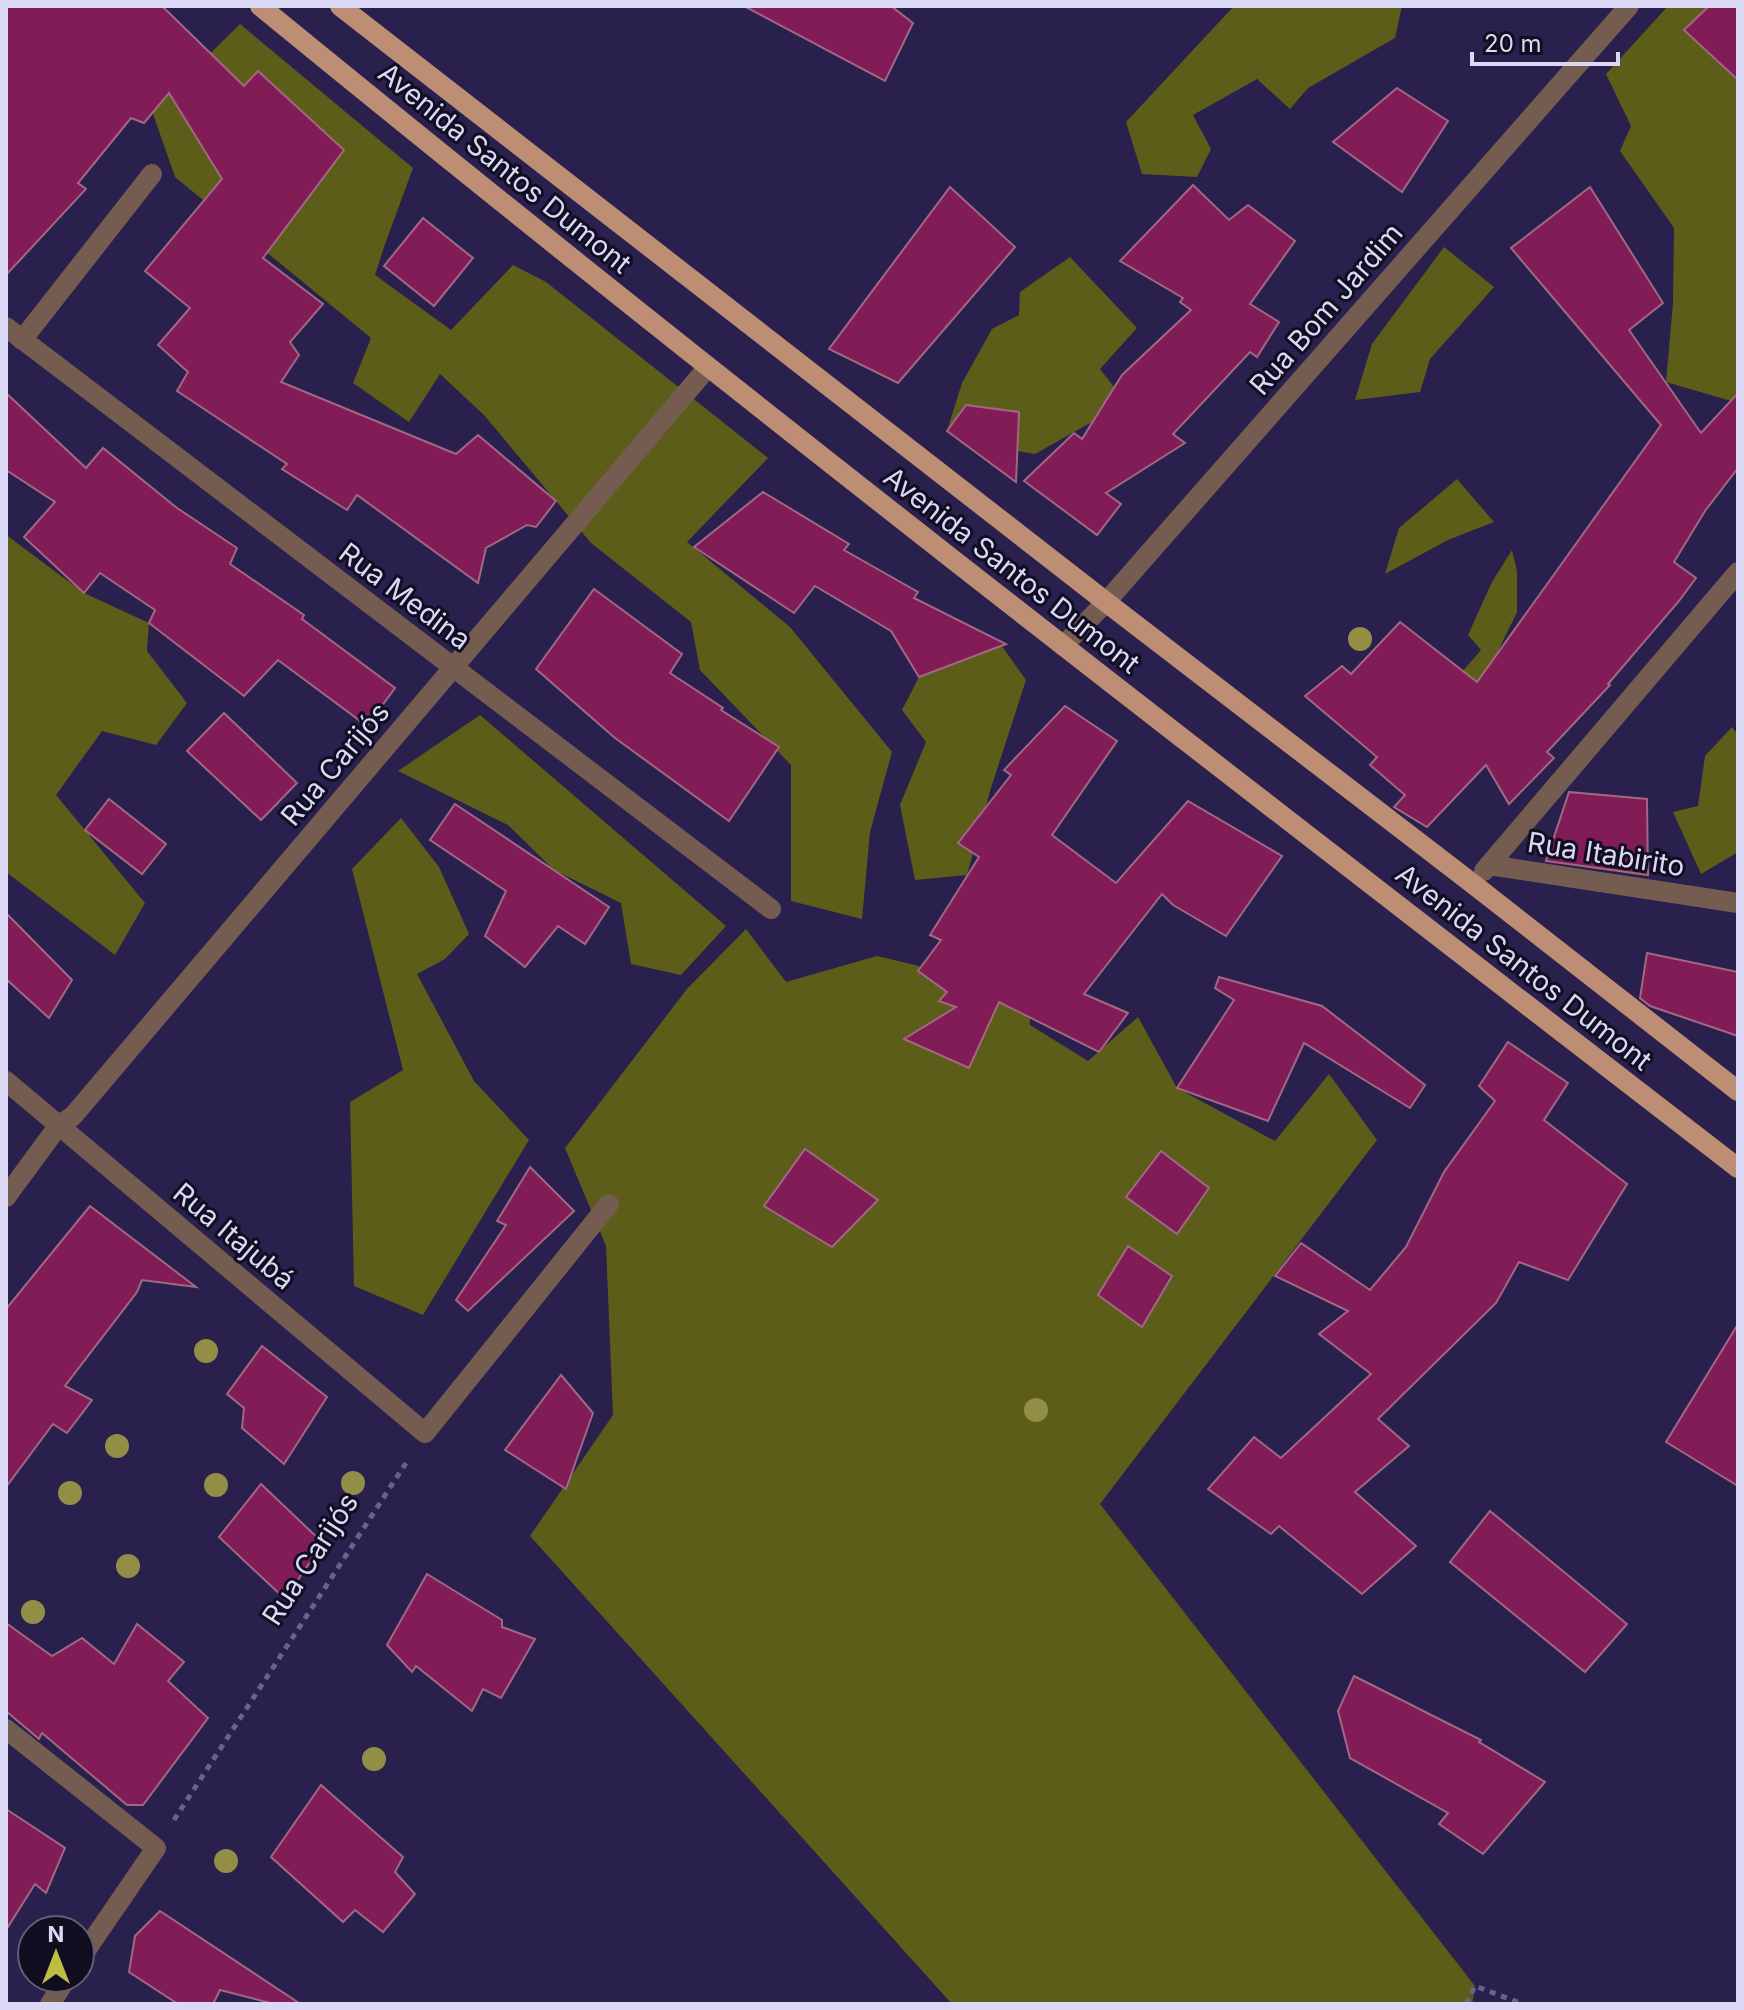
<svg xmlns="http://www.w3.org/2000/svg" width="1744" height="2010" viewBox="0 0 1744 2010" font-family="Inter,sans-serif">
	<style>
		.forest { fill: #5c5d18 }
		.building { fill: #811c57; stroke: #a16883; stroke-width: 2 }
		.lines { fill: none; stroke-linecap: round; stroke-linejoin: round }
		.path { stroke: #69638a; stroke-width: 5; stroke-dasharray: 6 6; stroke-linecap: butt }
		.street { stroke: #745c50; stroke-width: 20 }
		.primary { stroke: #be8e74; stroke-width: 20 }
		.tree { fill: #928e46 }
		.labels { text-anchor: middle; stroke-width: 6; stroke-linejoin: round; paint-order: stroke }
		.street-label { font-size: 28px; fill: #dad8f5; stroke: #110e22 }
	</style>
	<rect width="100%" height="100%" fill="#29204d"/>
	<g class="forest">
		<path d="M1234,6H1402L1395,38L1308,88L1290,109L1257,79L1193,115L1211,149L1197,177L1142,174L1126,122Z"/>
		<path d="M1668,6H1738V403L1666,382L1673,303L1674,228L1620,151L1631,126L1606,74Z"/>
		<path d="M240,24L413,168L384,247L375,275L451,330L513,265L546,282L768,458L687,542L790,627L892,752L870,832L862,919L791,901V765L700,670L691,622L591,543L484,415L440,374L409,422L353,383L371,338L175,177L152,111Z"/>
		<path d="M1444,247L1494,287L1430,359L1420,392L1355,400L1372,344Z"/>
		<path d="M1070,257L1137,328L1100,369L1114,387L1092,422L1035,454L1018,451L1019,412L966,405L947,431L962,383L992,329L1019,315L1020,292Z"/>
		<path d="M1457,479L1494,522L1448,540L1385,574L1399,528Z"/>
		<path d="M6,531L9,537L84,593L149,623L147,651L187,703L156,745L102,731L56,795L145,903L115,955L6,872Z"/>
		<path d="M1512,550L1517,571V612L1474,701L1461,673L1481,650L1468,635L1492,582Z"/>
		<path d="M1001,645L1026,680L991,788L967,875L915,880L900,805L926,742L902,710L919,677Z"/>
		<path d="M480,715L726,926L681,975L631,964L621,903L554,870L508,825L398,771Z"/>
		<path d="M1732,727L1738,735V852L1701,874L1673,812L1698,806L1705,756Z"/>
		<path d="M401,818L439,867L469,934L445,959L417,974L474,1081L529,1140L423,1315L354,1286L350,1102L403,1070L352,869Z"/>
		<path d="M746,929L786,982L877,956L1029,992L1030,1025L1088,1061L1138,1017L1177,1088L1275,1141L1329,1074L1377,1140L1100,1504L1475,1986L1472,2004H952L530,1536L613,1415L606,1246L565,1148L687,989Z"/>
	</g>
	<g class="building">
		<path d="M6,6H162L244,86L258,71L344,150L263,258L323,304L290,342L299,355L281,382L456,454L478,435L556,501L536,527L527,525L486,548L478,583L357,495L347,510L282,469L287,464L177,391L188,372L158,345L190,308L145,271L222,179L169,93L144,123L131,118L78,183L86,189L6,275Z"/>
		<path d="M744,6H891L913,23L885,81Z"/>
		<path d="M1709,6H1738V80L1684,30Z"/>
		<path d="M1397,88L1448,121L1402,192L1333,142Z"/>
		<path d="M1193,185L1229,220L1248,205L1295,241L1250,304L1279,322L1257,357L1250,352L1173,434L1185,443L1106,493L1121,504L1097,535L1024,481L1074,433L1082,439L1122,375L1191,310L1180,302L1183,298L1120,261Z"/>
		<path d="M950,187L1015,247L898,383L829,349Z"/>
		<path d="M1590,187L1663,303L1629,330L1701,433L1738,393V468L1705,511L1674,562L1696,578L1679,601L1608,684L1610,685L1547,752L1554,758L1509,804L1486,765L1427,827L1394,807L1405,795L1370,765L1377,757L1305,696L1342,666L1351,674L1400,622L1477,682L1661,425L1511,248Z"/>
		<path d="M423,218L473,258L434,306L384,266Z"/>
		<path d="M6,393L86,468L103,448L177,508L237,548L230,564L304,615L302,619L395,688L367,726L278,660L244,696L149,623L155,610L100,573L84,593L24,537L55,502L6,470Z"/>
		<path d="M966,405L1019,412L1016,482L947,431Z"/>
		<path d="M763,492L849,544L844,550L918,592L914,598L1006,644L919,677L891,631L815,586L794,613L694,547Z"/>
		<path d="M594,589L682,654L670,673L723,708L721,710L779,747L729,821L615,738L536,669Z"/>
		<path d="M1065,706L1117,741L1052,835L1116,883L1188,801L1282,856L1226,936L1173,905L1162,894L1084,994L1128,1013L1099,1052L999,1002L969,1068L904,1039L956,1007L939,1001L947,992L918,971L941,940L930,935L979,857L958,843L1011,775L1004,770Z"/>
		<path d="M224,713L297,783L261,820L187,751Z"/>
		<path d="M1569,792L1647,799L1648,875L1546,861Z"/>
		<path d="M109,799L166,844L142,874L85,830Z"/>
		<path d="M455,804L609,907L585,944L558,926L525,967L485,936L506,891L430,840Z"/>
		<path d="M6,913L72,980L49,1018L6,979Z"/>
		<path d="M1647,953L1738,972V1036L1650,1006L1640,998Z"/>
		<path d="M1219,977L1322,1006L1425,1085L1410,1108L1304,1043L1268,1121L1177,1088L1234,1000L1215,988Z"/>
		<path d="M1508,1042L1568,1083L1544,1120L1627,1184L1568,1280L1519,1262L1496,1303L1378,1419L1409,1446L1355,1492L1416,1546L1362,1594L1279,1526L1271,1534L1208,1489L1254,1437L1281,1458L1371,1374L1319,1334L1348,1311L1275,1276L1301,1243L1370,1290L1406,1247L1444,1172L1495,1101L1479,1086Z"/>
		<path d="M805,1149L878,1200L832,1247L764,1206Z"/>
		<path d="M1161,1151L1209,1188L1177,1234L1126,1197Z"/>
		<path d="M530,1167L574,1211L468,1311L456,1300L506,1225L497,1221Z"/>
		<path d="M90,1206L196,1287L142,1280L137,1292L65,1386L92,1400L67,1433L53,1424L6,1487V1309Z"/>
		<path d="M1128,1246L1172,1276L1142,1327L1098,1295Z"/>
		<path d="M1738,1324V1486L1666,1442Z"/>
		<path d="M262,1346L327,1397L284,1464L242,1428L244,1408L227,1394Z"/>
		<path d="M561,1375L593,1413L566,1489L505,1450Z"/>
		<path d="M261,1484L323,1543L285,1599L219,1537Z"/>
		<path d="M1490,1511L1627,1624L1585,1672L1450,1562Z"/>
		<path d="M427,1574L502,1620V1627L535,1639L501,1698L483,1689L472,1711L416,1666L412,1672L387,1645Z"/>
		<path d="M6,1623L52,1656L82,1638L114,1664L137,1624L184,1662L168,1681L208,1718L143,1805H127L42,1733L39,1739L6,1711Z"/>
		<path d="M1354,1676L1481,1740L1479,1742L1545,1782L1483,1854L1439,1824L1448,1813L1350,1758L1338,1711Z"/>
		<path d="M321,1785L403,1857L395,1872L415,1894L383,1932L355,1910L343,1922L271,1857Z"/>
		<path d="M6,1809L65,1848L46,1893L35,1884L6,1930Z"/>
		<path d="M160,1911L299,2003V2004H274L220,1990L213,2004H178L129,1972L135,1936Z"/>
	</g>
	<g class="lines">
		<g class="path">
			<path d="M174,1820L406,1463"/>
			<path d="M1466,2004L1475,1986L1523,2004"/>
		</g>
		<g class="street">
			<path d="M6,327L771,909"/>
			<path d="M22,340L152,174"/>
			<path d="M1063,646L1106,602L1629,6"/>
			<path d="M1489,865L1738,572"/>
			<path d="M1484,871L1489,865L1738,903"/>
			<path d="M6,1081L425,1433L609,1204"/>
			<path d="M6,1197L59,1125L73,1116L708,367"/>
			<path d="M6,1729L156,1848L80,1959"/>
			<path d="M50,2004L67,1978"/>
		</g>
		<g class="primary">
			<path d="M260,6C745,403 1242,785 1738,1168"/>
			<path d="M340,6L1106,602L1473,884L1738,1091"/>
		</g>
	</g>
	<g class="tree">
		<circle cx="1360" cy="639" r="12"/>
		<circle cx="206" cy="1351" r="12"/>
		<circle cx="1036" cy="1410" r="12"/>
		<circle cx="117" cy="1446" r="12"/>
		<circle cx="353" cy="1483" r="12"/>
		<circle cx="216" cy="1485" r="12"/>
		<circle cx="70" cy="1493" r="12"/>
		<circle cx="128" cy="1566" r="12"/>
		<circle cx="33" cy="1612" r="12"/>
		<circle cx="374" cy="1759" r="12"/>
		<circle cx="226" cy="1861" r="12"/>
	</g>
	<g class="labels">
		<g class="street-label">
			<text transform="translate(505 168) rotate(39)" y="10">Avenida Santos Dumont</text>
			<text transform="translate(1326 309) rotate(-49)" y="10">Rua Bom Jardim</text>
			<text transform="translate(1012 570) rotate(38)" y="10">Avenida Santos Dumont</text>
			<text transform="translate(405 596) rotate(37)" y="10">Rua Medina</text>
			<text transform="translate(335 764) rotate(-50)" y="10">Rua Carijós</text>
			<text transform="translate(1606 854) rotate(9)" y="10">Rua Itabirito</text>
			<text transform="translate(1524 967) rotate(38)" y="10">Avenida Santos Dumont</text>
			<text transform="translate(234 1236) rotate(40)" y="10">Rua Itajubá</text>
			<text transform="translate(310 1559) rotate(-57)" y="10">Rua Carijós</text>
		</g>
	</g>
	<rect width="1744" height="2010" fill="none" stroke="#dad8f5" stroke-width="16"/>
	<g transform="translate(56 1954)"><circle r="38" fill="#110e22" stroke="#615f76" stroke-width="2"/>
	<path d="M0-6L14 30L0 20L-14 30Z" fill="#bebf42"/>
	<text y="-12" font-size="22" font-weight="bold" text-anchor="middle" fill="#dad8f5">N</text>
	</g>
	<path d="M1472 52v12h146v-12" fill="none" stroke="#dad8f5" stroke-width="4"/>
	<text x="1484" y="52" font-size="24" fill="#dad8f5" stroke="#110e22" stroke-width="6" paint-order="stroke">20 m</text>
</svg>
